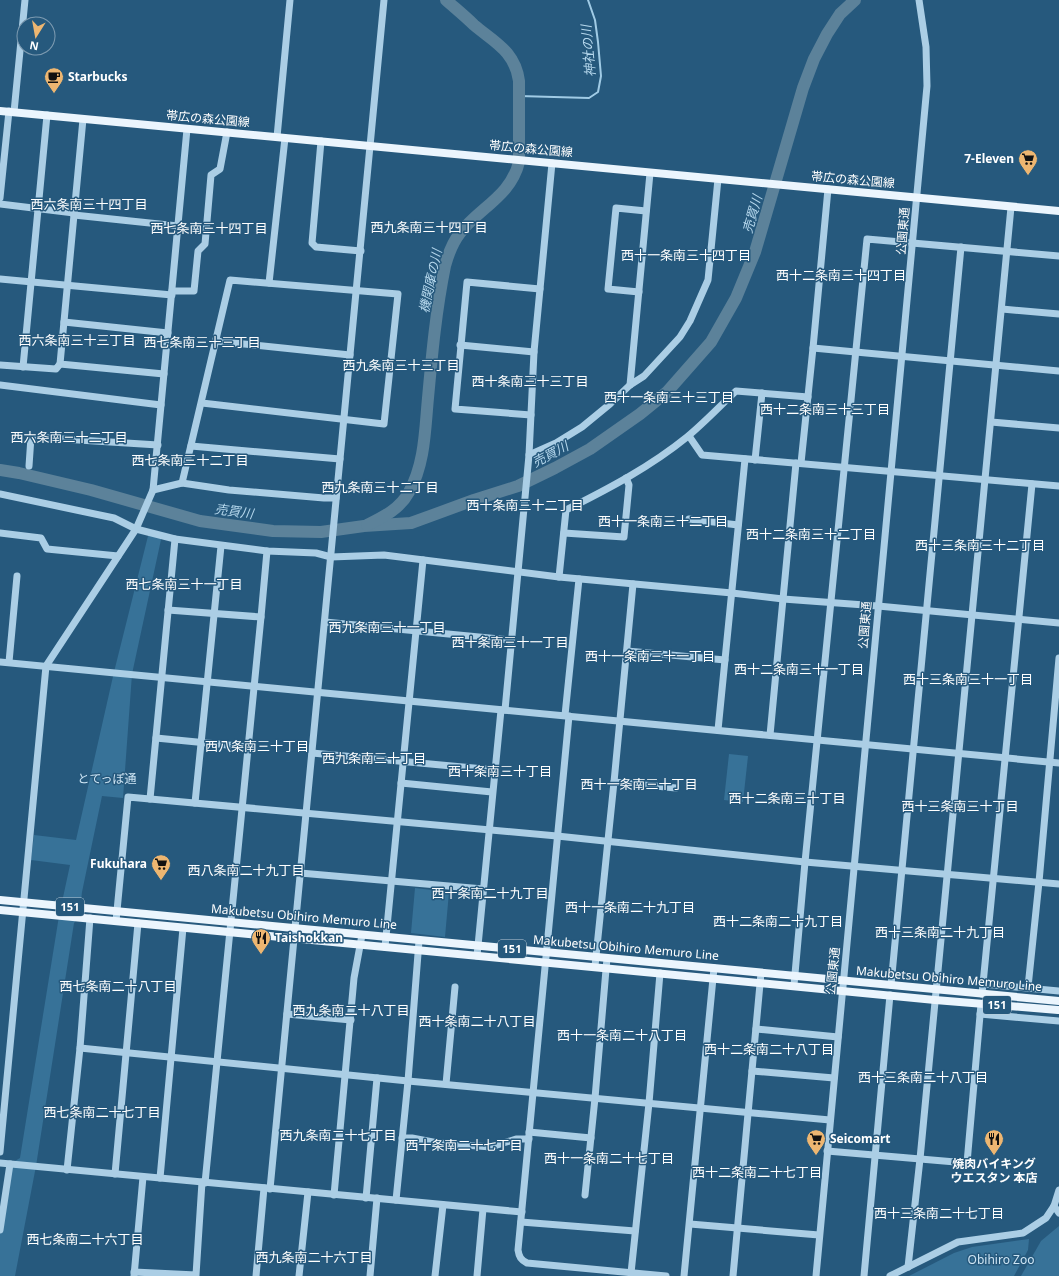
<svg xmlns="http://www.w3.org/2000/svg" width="1059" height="1276" viewBox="0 0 1059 1276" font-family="'Noto Sans','Noto Sans JP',sans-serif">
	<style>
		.green { fill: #377298 }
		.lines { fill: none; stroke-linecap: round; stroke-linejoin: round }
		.stream { stroke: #a0cbe5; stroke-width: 2 }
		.river { stroke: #5c829a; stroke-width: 12 }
		.minor { stroke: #abcee5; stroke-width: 7 }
		.major { stroke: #ebf5fd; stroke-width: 8 }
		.labels { text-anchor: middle; stroke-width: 3; stroke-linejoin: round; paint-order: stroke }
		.shield { fill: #26597d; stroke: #becdd8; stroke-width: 1 }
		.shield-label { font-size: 11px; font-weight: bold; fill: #fff }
		.poi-label { font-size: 12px; font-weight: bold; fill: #fff; stroke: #26597d; text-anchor: start }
		.street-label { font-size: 12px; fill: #fff; stroke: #26597d }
		.park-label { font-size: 12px; fill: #cee5f4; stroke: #26597d }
		.water-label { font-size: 13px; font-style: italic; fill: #b6d8ed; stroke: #26597d }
		.neighbourhood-label { font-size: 13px; fill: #fff; stroke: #26597d }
	</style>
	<rect width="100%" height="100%" fill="#26597d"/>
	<g class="green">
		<path d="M149,532L162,535L132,674L123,798L102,796L82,892L79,917L74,923L36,1166L15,1276H0V1230L10,1164L20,1158L59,916L70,865L31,860L34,835L76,840L114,672Z"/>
		<path d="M729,754L748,756L743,802L724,800Z"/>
		<path d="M415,888L449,892L445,937L411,933Z"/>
		<path d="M1059,1226V1276H1021L1041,1241Z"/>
		<path d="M1029,1239L1028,1250L1014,1276H909L954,1253L972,1247Z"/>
	</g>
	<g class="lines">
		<path class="stream" d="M519,96L589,98L598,92L601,76L598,42L595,20L588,0"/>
		<g class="river">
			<path d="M0,470L19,473L91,490L200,521L273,531L321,532L364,526L411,523L474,500L518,486L555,468L590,449L640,414L667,392L711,342L736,298L755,252L803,88L814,59L827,34L840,14L855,0"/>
			<path d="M367,525C383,517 400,509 409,492C425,464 425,429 428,398C432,354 436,310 445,266C448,255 453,242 460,233C479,208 511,196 519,162V81C515,51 494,42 474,25C465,16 455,8 446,0"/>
		</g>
		<g class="minor">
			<path d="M14,112L25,0"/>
			<path d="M83,119L60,364L164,374"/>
			<path d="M277,137L290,0"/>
			<path d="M321,141L312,243L316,247L361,251"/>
			<path d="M0,198L9,111"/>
			<path d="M0,204L74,213"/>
			<path d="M74,215L178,226"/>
			<path d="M0,279L172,295"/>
			<path d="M269,283L285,138"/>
			<path d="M172,291H194L198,251L205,244L211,175L220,169L227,132"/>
			<path d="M639,292L608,289L616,208L646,211"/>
			<path d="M1002,309L1059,314"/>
			<path d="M64,322L168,333"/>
			<path d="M216,341L350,355"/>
			<path d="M460,345L534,352"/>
			<path d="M813,348L1059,371"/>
			<path d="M0,365L56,369L60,364"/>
			<path d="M23,367L47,115"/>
			<path d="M0,385L161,405"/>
			<path d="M630,385L650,173"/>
			<path d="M531,415L455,409L467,282L540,289"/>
			<path d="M991,422L1059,428"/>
			<path d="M689,436L702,455L1059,486"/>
			<path d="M191,446L340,459"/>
			<path d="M529,455L556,443L582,427L610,404L630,385L644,376L680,337L690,321L708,280L718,179"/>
			<path d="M755,460L762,393"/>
			<path d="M801,463L813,348L828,189"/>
			<path d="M29,466L31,437L158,445"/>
			<path d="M182,483L229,490L324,498H336"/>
			<path d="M153,490L182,483L230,280L398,294L384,424L202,403"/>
			<path d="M0,494L114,518L136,529L175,539L267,551L316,553L331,557L384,555L559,577L732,593L783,599L878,606L1059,623"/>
			<path d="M689,519L738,525"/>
			<path d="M0,533L41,538L47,549L118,556"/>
			<path d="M564,533L624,537L629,485L626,478"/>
			<path d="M559,577L566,510C608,489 650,467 687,437C704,423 720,406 736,391L808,397"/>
			<path d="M168,610L261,617"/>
			<path d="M325,622L511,640"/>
			<path d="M627,651L725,660"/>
			<path d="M0,662L1059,763"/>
			<path d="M9,662L17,576"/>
			<path d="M505,710L529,455L534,352L552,163"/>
			<path d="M565,715L579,579"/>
			<path d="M569,716L518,1250C519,1257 521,1260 527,1263L666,1276"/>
			<path d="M718,730L745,459"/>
			<path d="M770,735L796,463"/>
			<path d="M156,738L248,747"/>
			<path d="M312,753L495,770"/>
			<path d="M614,782L676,788"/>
			<path d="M401,783L492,792"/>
			<path d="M150,799L175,539"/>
			<path d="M195,803L221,546"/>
			<path d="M300,873L483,889"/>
			<path d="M116,921L128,797L557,836L805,862L1059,884"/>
			<path d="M385,947L423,560"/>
			<path d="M477,956L501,710"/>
			<path d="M595,966L614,782L633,584"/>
			<path d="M983,984L1059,991"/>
			<path d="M794,985L805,862L867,239L1059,256"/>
			<path d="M891,985L961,247"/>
			<path d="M1028,987L1039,882L1059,658"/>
			<path d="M982,994L1032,484"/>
			<path d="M287,1014L351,1020"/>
			<path d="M980,1014L1059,1021"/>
			<path d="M756,1029L838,1037"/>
			<path d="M80,1048L408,1081L830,1120"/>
			<path d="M752,1071L834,1078"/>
			<path d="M446,1084L455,987"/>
			<path d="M529,1132L591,1138"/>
			<path d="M402,1138H412L438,1143L491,1147L516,1139H529"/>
			<path d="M827,1151L967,1163L981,1004"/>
			<path d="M0,1152L46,666L136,529L153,490L187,129"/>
			<path d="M0,1163L522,1212"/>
			<path d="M67,1170L80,1048L90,918"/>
			<path d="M115,1174L138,923"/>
			<path d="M160,1178L183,928"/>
			<path d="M205,1183L261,617L267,551"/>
			<path d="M270,1189L384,0"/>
			<path d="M334,1195L354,978L362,935"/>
			<path d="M585,1195L595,1098L607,958"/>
			<path d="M366,1198L377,1078"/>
			<path d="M396,1200L408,1081L419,941"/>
			<path d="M1054,1206L1059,1213"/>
			<path d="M521,1222L635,1231"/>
			<path d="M690,1224L819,1235"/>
			<path d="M0,1230L10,1164"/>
			<path d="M908,1267L920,1159L1011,207"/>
			<path d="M134,1272L196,1275L202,1182"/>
			<path d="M631,1273L649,1103L660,973"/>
			<path d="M134,1276L143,1177"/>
			<path d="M256,1276L264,1188"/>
			<path d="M299,1276L308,1192"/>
			<path d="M370,1276L377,1198"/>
			<path d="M435,1276L443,1205"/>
			<path d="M477,1276L483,1209"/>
			<path d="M684,1276L714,968"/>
			<path d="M733,1276L761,973"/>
			<path d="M816,1276L927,86L926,47L919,0"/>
			<path d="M864,1276L890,995"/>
			<path d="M890,1276L958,1242L1023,1233L1046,1218L1054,1206L1059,1190"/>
		</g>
		<g class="major">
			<path d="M0,111L1059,211"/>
			<path d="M0,900L1059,1001"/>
			<path d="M0,910L935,1000L1058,1010"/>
		</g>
	</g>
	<defs>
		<symbol id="cafe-pin" viewBox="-11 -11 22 30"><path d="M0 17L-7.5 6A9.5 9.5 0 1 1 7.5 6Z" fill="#edb671" stroke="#26597d"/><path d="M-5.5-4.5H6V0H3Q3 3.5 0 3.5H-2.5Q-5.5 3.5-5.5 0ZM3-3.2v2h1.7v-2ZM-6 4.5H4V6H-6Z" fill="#111"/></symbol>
		<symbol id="supermarket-pin" viewBox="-11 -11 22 30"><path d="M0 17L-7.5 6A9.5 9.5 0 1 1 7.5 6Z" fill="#edb671" stroke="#26597d"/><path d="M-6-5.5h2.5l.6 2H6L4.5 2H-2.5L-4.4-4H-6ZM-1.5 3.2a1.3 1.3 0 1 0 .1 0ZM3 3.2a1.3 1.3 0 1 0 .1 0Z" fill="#111"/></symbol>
		<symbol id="restaurant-pin" viewBox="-11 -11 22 30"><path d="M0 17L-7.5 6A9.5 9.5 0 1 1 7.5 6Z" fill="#edb671" stroke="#26597d"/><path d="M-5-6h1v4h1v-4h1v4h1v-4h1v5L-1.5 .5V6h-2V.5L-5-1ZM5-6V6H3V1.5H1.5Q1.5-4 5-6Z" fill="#111"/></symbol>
	</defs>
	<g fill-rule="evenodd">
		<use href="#cafe-pin" x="43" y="66" width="22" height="30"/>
		<use href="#supermarket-pin" x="1017" y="148" width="22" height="30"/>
		<use href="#supermarket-pin" x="150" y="853" width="22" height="30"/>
		<use href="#restaurant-pin" x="250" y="927" width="22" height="30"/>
		<use href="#supermarket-pin" x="805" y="1128" width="22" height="30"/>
		<use href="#restaurant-pin" x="983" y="1128" width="22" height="30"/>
	</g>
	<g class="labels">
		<g class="shield">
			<rect x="56" y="898" width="28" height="18" rx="3"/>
			<rect x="498" y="940" width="28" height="18" rx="3"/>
			<rect x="983" y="996" width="28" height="18" rx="3"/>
		</g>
		<g class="shield-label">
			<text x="70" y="911">151</text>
			<text x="512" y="953">151</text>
			<text x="997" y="1009">151</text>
		</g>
		<g class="poi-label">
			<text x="68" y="81">Starbucks</text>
			<text x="1014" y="163" text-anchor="end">7-Eleven</text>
			<text x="147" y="868" text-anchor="end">Fukuhara</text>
			<text x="275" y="942">Taishokkan</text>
			<text x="830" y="1143">Seicomart</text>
			<text x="994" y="1168" text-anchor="middle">焼肉バイキング<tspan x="994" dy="14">ウエスタン 本店</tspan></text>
		</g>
		<g class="street-label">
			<text transform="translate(208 119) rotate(5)" y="4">帯広の森公園線</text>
			<text transform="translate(531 149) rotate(5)" y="4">帯広の森公園線</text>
			<text transform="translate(853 180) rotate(5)" y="4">帯広の森公園線</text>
			<text transform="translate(903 231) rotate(-85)" y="4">公園東通</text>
			<text transform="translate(865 625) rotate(-85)" y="4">公園東通</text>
			<text transform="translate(304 917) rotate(5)" y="4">Makubetsu Obihiro Memuro Line</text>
			<text transform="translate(626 948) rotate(5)" y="4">Makubetsu Obihiro Memuro Line</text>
			<text transform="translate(833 971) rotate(-84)" y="4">公園東通</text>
			<text transform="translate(949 979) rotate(5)" y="4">Makubetsu Obihiro Memuro Line</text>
		</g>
		<g class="park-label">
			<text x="107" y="783">とてっぽ通</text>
			<text x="1001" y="1264">Obihiro Zoo</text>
		</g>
		<g class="water-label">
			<text transform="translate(588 51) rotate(-95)" y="5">神社の川</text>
			<text transform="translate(752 214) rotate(-74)" y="5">売買川</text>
			<text transform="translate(430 281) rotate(-78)" y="5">機関庫の川</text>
			<text transform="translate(550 454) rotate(-28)" y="5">売買川</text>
			<text transform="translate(234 511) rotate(8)" y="5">売買川</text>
		</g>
		<g class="neighbourhood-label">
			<text x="89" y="209">西六条南三十四丁目</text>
			<text x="429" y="232">西九条南三十四丁目</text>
			<text x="209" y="233">西七条南三十四丁目</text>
			<text x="686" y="260">西十一条南三十四丁目</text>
			<text x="841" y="280">西十二条南三十四丁目</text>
			<text x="77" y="345">西六条南三十三丁目</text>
			<text x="202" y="347">西七条南三十三丁目</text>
			<text x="401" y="370">西九条南三十三丁目</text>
			<text x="530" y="386">西十条南三十三丁目</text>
			<text x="669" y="402">西十一条南三十三丁目</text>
			<text x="825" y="414">西十二条南三十三丁目</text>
			<text x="69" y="442">西六条南三十二丁目</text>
			<text x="190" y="465">西七条南三十二丁目</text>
			<text x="380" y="492">西九条南三十二丁目</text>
			<text x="525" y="510">西十条南三十二丁目</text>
			<text x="663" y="526">西十一条南三十二丁目</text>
			<text x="811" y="539">西十二条南三十二丁目</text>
			<text x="980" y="550">西十三条南三十二丁目</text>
			<text x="184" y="589">西七条南三十一丁目</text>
			<text x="387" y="632">西九条南三十一丁目</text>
			<text x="510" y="647">西十条南三十一丁目</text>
			<text x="650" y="661">西十一条南三十一丁目</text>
			<text x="799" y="674">西十二条南三十一丁目</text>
			<text x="968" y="684">西十三条南三十一丁目</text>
			<text x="257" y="751">西八条南三十丁目</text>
			<text x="374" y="763">西九条南三十丁目</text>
			<text x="500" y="776">西十条南三十丁目</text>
			<text x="639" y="789">西十一条南三十丁目</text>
			<text x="787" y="803">西十二条南三十丁目</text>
			<text x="960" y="811">西十三条南三十丁目</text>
			<text x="246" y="875">西八条南二十九丁目</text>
			<text x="490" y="898">西十条南二十九丁目</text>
			<text x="630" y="912">西十一条南二十九丁目</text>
			<text x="778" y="926">西十二条南二十九丁目</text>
			<text x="940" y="937">西十三条南二十九丁目</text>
			<text x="118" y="991">西七条南二十八丁目</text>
			<text x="351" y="1015">西九条南二十八丁目</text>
			<text x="477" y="1026">西十条南二十八丁目</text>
			<text x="622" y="1040">西十一条南二十八丁目</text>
			<text x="769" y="1054">西十二条南二十八丁目</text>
			<text x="923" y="1082">西十三条南二十八丁目</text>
			<text x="102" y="1117">西七条南二十七丁目</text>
			<text x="338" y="1140">西九条南二十七丁目</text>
			<text x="464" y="1150">西十条南二十七丁目</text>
			<text x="609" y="1163">西十一条南二十七丁目</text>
			<text x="757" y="1177">西十二条南二十七丁目</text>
			<text x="939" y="1218">西十三条南二十七丁目</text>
			<text x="85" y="1244">西七条南二十六丁目</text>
			<text x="314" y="1262">西九条南二十六丁目</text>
		</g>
	</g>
	<g transform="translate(36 36) rotate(191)"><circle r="19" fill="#26597d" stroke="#7d9bb1"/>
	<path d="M0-3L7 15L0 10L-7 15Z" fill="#edb671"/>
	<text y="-6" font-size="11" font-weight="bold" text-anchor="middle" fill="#ffffff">N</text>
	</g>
</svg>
